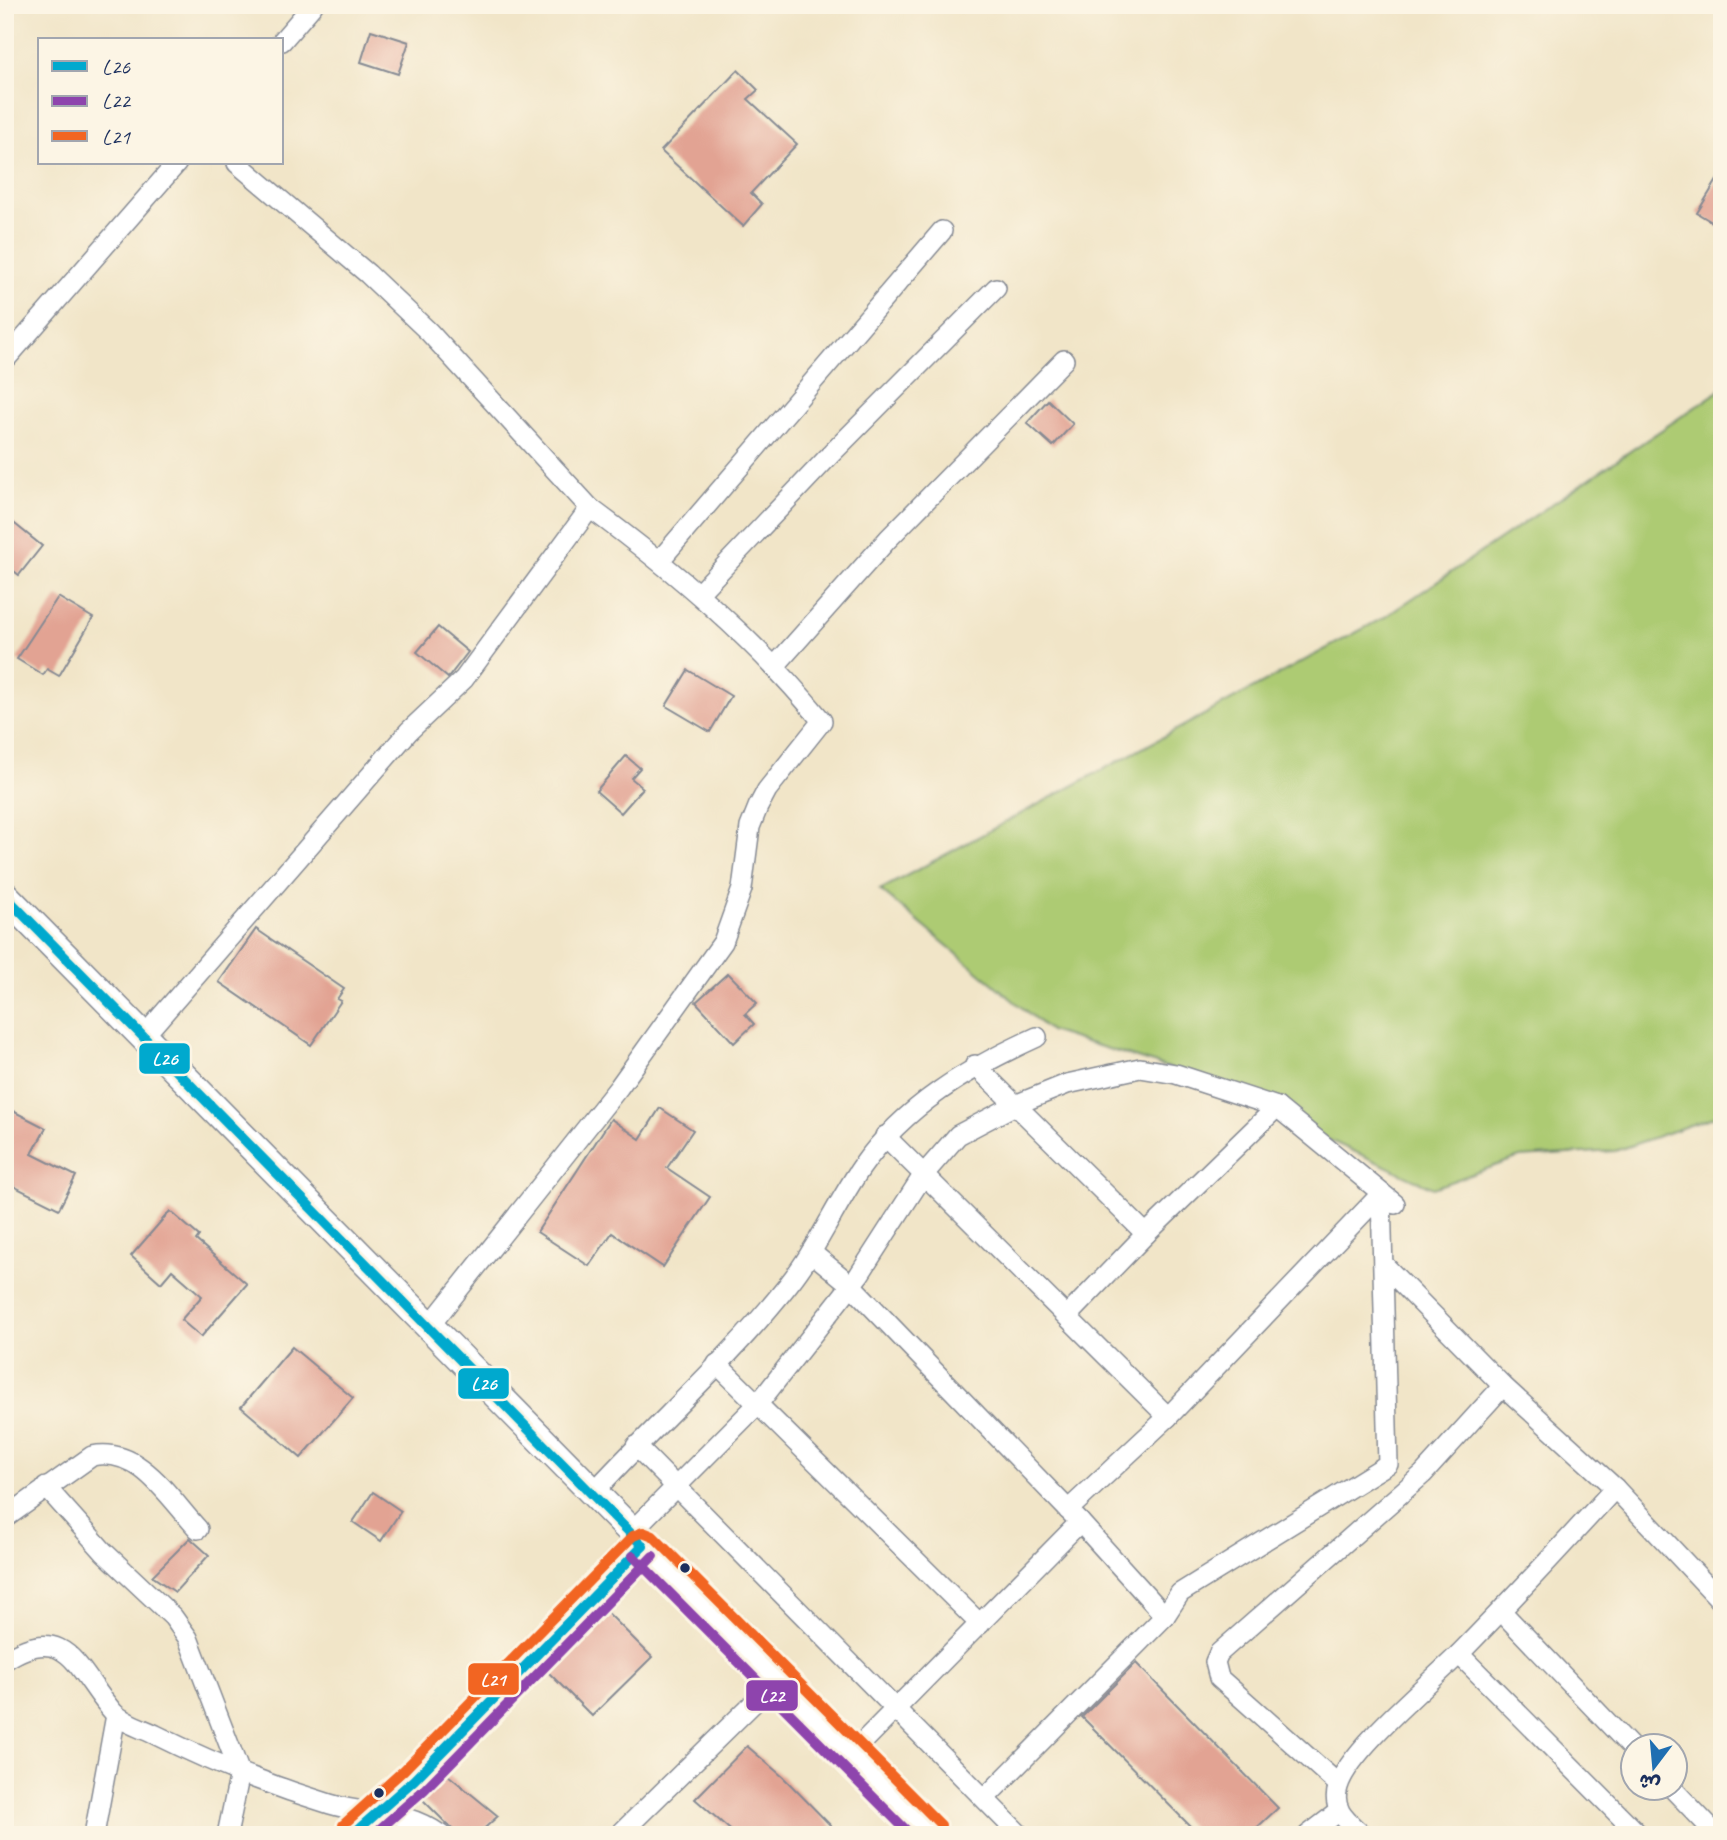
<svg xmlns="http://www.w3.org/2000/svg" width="1727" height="1840" viewBox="0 0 1727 1840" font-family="Caveat,'Playpen Sans Arabic',sans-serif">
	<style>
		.green { fill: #adcb73; stroke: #647d68; stroke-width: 2 }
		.building { fill: #e2a393 }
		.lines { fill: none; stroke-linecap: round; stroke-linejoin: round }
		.minor-casing { stroke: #868a93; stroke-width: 22 }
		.highway-casing { stroke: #868a93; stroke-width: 31 }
		.minor { stroke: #fff; stroke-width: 19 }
		.highway { stroke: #fff; stroke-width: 28 }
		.bus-1-casing { stroke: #fcf5e5; stroke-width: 16 }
		.bus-2-casing { stroke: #fcf5e5; stroke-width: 16 }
		.bus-3-casing { stroke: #fcf5e5; stroke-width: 16 }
		.bus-1 { stroke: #00a9ce; stroke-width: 10 }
		.bus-2 { stroke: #8e44ad; stroke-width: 10 }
		.bus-3 { stroke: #f26522; stroke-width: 10 }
		.bus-dot { fill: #1b2f5e; stroke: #fcf5e5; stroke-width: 2.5 }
		.line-badge { stroke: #fcf5e5; stroke-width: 2.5 }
		.badge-label { font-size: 19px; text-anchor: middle; font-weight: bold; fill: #fff }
	</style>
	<rect width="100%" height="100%" fill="#fcf5e5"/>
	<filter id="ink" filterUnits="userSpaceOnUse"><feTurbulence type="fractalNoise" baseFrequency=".0143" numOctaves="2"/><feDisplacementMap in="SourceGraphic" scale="14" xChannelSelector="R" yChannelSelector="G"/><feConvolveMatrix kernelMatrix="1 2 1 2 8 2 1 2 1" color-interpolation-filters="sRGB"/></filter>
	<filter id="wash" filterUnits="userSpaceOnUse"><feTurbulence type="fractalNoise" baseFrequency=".00686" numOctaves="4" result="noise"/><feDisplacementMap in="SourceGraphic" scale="28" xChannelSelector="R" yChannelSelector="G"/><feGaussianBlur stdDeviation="1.57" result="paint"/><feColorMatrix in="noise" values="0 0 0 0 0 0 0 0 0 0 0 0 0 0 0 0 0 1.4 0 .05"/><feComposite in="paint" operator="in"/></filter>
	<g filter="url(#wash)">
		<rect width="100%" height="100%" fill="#f1e5c8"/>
		<path class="green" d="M1722,389V1114L1615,1151L1520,1157L1433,1188L1182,1072L1050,1031L880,890L1385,617Z"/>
		<g id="blocks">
			<g class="building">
				<path d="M371,30L409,42L398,74L361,62Z"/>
				<path d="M738,70L758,90L748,99L797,144L751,193L762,204L743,226L661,151Z"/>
				<path d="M1722,172V228L1697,213Z"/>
				<path d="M1048,400L1073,424L1053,446L1027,423Z"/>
				<path d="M5,516L42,546L19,575L5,564Z"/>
				<path d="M58,597L93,618L59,676L47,669L43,675L17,659Z"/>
				<path d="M438,627L468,652L448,678L417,652Z"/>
				<path d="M688,670L731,696L710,732L666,706Z"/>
				<path d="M626,756L640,768L631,778L643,788L621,813L596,791Z"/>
				<path d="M256,929L344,989L337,999L341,1001L311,1045L219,982Z"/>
				<path d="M728,973L757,1003L745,1014L754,1024L734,1043L696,1002Z"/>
				<path d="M5,1107L46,1128L32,1154L76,1176L59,1209L5,1182Z"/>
				<path d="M660,1108L693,1130L667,1168L710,1197L663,1267L612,1233L589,1266L537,1232L611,1119L640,1139Z"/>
				<path d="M170,1211L199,1236L196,1240L247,1284L201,1337L181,1320L202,1296L172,1270L161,1283L131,1256Z"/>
				<path d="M292,1347L353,1398L301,1458L241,1407Z"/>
				<path d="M373,1492L401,1511L381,1541L353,1522Z"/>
				<path d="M190,1538L209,1555L175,1592L152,1576Z"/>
				<path d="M605,1610L652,1657L592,1716L544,1668Z"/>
				<path d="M1136,1663L1278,1808L1249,1835H1199L1082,1717Z"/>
				<path d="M747,1746L783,1777L840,1835H736L695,1799Z"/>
				<path d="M448,1775L498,1816L477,1835H458L420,1797Z"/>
			</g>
		</g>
	</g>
	<g filter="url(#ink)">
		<use href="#blocks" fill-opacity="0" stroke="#868a93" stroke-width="2"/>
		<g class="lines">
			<defs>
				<g id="minor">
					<path d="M282,41L313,5"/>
					<path d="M5,360L177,163"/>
					<path d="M660,560L942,231"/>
					<path d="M698,594L832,453L996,288"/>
					<path d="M774,667L888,539L1064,360"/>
					<path d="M143,1037L409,731L464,679L590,508L429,332L368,274L237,163"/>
					<path d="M975,1065L1146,1234"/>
					<path d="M885,1136L1168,1417"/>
					<path d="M811,1252L851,1285L1080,1522L1165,1616"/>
					<path d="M1383,1264L1503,1386L1615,1488"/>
					<path d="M1067,1316L1146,1234L1277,1107"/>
					<path d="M428,1328L619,1087L723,942L742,889L750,827L758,807L767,790L822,721C755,639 675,571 590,508"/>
					<path d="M717,1364L980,1624"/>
					<path d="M636,1446L1020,1835"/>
					<path d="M46,1487L104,1552L173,1617L188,1638L240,1773L227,1835"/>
					<path d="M592,1494C656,1424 729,1360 788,1285C817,1249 835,1206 861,1168C905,1105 969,1068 1037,1037"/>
					<path d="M1068,1510L1168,1417L1381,1194"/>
					<path d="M5,1518L92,1456C140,1446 169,1498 198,1529"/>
					<path d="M630,1533L758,1404L859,1275L924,1174L958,1135L1015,1105L1067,1084L1140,1068L1176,1074L1277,1107L1395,1204"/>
					<path d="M1501,1611L1632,1748"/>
					<path d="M1459,1654L1639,1835"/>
					<path d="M5,1660C68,1619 78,1673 114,1713C124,1723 144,1729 156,1735C212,1763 271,1786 330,1804C372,1817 400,1807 441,1835"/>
					<path d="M850,1755L1080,1522"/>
					<path d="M1338,1784L1219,1678L1215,1662L1219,1653L1423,1474L1503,1386"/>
					<path d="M1671,1787L1717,1835"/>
					<path d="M985,1798L1165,1616L1180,1593L1388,1464L1381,1194"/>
					<path d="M94,1835L116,1715"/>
					<path d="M352,1835L414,1780L643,1546"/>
					<path d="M619,1835L777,1680"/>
					<path d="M1308,1835L1338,1812"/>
					<path d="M1362,1835C1347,1821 1331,1810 1338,1787C1348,1751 1430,1683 1459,1654C1512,1600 1564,1544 1615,1488L1722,1602"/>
				</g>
				<path id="highway" d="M5,896L931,1835"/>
			</defs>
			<use href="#minor" class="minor-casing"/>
			<use href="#highway" class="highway-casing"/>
			<use href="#minor" class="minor"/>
			<use href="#highway" class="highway"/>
			<defs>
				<g id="bus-1">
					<path d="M5,896L643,1546"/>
					<path d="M352,1835L414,1780L643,1546"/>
				</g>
				<g id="bus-2">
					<path d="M633,1556L911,1835"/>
					<path d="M373,1835L424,1790L653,1556"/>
				</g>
				<path id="bus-3" d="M343,1825L404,1770L633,1536L643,1532L653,1536L941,1825"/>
			</defs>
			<use href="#bus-1" class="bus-1-casing"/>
			<use href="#bus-2" class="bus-2-casing"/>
			<use href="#bus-3" class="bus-3-casing"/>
			<use href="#bus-1" class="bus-1"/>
			<use href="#bus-2" class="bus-2"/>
			<use href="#bus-3" class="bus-3"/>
		</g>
	</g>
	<g class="bus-dot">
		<circle cx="685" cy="1568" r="6"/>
		<circle cx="379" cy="1793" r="6"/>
	</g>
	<g class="line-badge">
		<rect x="138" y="1042" width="53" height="33" rx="7" fill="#00a9ce"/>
		<rect x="457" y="1367" width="53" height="33" rx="7" fill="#00a9ce"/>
		<rect x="467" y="1662" width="53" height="34" rx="7" fill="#f26522"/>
		<rect x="745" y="1679" width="54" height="33" rx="7" fill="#8e44ad"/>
	</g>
	<g class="badge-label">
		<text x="165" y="1065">L26</text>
		<text x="484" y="1390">L26</text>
		<text x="493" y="1686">L21</text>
		<text x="772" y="1702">L22</text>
	</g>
	<rect width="1727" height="1840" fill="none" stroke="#fcf5e5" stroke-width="28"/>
	<rect x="38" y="38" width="245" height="126" fill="#fcf5e5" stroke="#a2a6af" stroke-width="2"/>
	<rect x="52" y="61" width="35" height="10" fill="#00a9ce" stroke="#a2a6af" stroke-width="2"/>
	<text x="102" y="74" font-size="21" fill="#1b2f5e">L26</text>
	<rect x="52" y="96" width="35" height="10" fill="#8e44ad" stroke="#a2a6af" stroke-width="2"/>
	<text x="102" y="108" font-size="21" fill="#1b2f5e">L22</text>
	<rect x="52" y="131" width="35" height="10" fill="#f26522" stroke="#a2a6af" stroke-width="2"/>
	<text x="102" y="144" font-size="21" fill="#1b2f5e">L21</text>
	<g transform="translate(1654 1767) rotate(196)"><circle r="33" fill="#fcf5e5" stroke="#a2a6af" stroke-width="2"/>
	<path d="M0-5L12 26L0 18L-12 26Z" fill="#1f6fb2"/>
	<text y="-10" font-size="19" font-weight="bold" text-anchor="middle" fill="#1b2f5e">ش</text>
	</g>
</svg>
